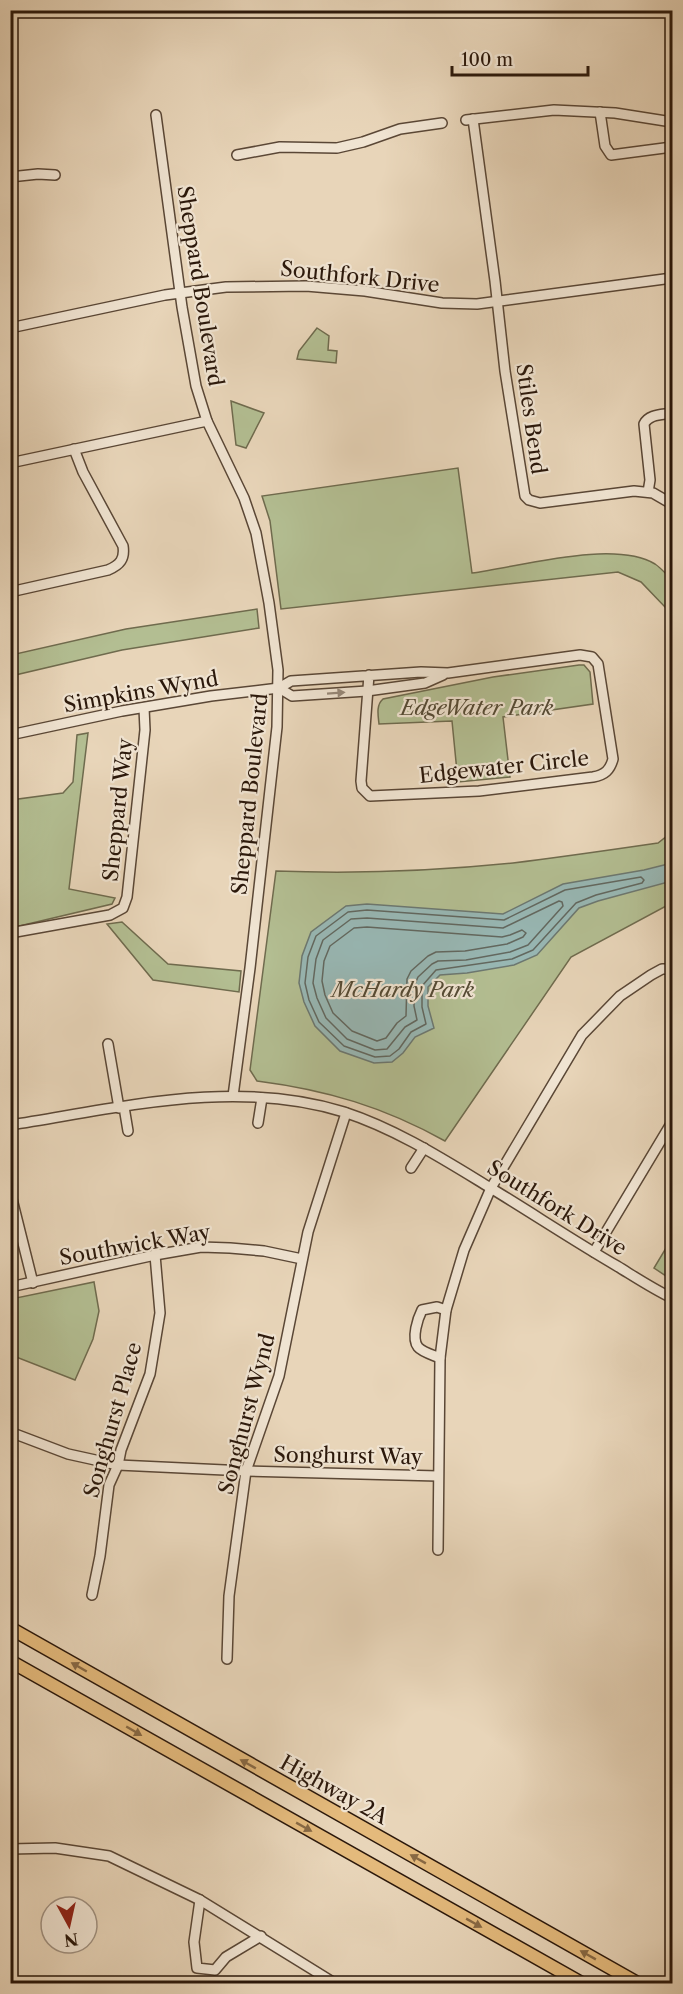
<svg xmlns="http://www.w3.org/2000/svg" width="683" height="1994" viewBox="0 0 683 1994" font-family="'Libre Caslon Text',serif">
	<style>
		.green { fill: #b3be92; stroke: #6f6b4e; stroke-width: 1.5 }
		.water { fill: #98b8b5; stroke: #6c7871; stroke-width: 1.5 }
		.lines { fill: none; stroke-linecap: round; stroke-linejoin: round }
		.shore { stroke: #626860; stroke-width: 1.5 }
		.minor-casing { stroke: #5a4736; stroke-width: 12 }
		.major-casing { stroke: #2b180b; stroke-width: 15 }
		.minor { stroke: #f0e4d2; stroke-width: 9 }
		.major { stroke: #e4ba7c; stroke-width: 12 }
		.oneway { fill: #978878 }
		.oneway2 { fill: #886944 }
		.labels { text-anchor: middle; stroke-width: 4.5; stroke-linejoin: round; paint-order: stroke }
		.street-label { font-size: 21px; fill: #2b180b; stroke: #f0e4d2 }
		.park-label { font-size: 21px; font-style: italic; fill: #544a34; stroke: #f0e4d2 }
	</style>
	<rect width="100%" height="100%" fill="#e8d5b9"/>
	<filter id="stains"><feTurbulence type="fractalNoise" baseFrequency=".00333" numOctaves="4"/><feColorMatrix values="0 0 0 0 .2 0 0 0 0 .09 0 0 0 0 .02 0 0 0 .5 -.17"/></filter>
	<radialGradient id="worn" r=".72"><stop offset=".6" stop-color="#630" stop-opacity="0"/><stop offset="1" stop-color="#630" stop-opacity=".3"/></radialGradient>
	<g class="green">
		<path d="M317,328L329,336L328,350L337,351L336,363L297,359L299,351Z"/>
		<path d="M231,401L264,413L246,448L236,445Z"/>
		<path d="M458,468L472,573C519,567 614,539 655,564C661,568 667,575 672,580V653L666,608L641,582L618,572L281,609L270,521L262,496Z"/>
		<path d="M257,609L259,628L122,650L11,676V655L126,629Z"/>
		<path d="M579,665H584L590,672L593,704L503,717L510,777L458,782L452,721L379,724C378,715 376,705 383,699L493,677Z"/>
		<path d="M88,733L69,889L115,898L112,904L11,928V800L63,793L73,782L77,735Z"/>
		<path d="M672,832V906H666L571,957L445,1141C384,1107 327,1090 257,1081L250,1070L276,871C355,874 435,871 513,863C562,857 610,850 658,843Z"/>
		<path d="M122,922L168,964L241,971L239,992L153,980L107,924Z"/>
		<path d="M672,1238V1280L654,1268Z"/>
		<path d="M94,1282L99,1311L93,1339L75,1380L11,1355V1299Z"/>
	</g>
	<path class="water" d="M672,863V881L598,901L579,908L537,955L514,965L467,973L440,975L428,987V1006L434,1028L415,1037L403,1053L392,1062L374,1063L340,1051L315,1026L304,1002L299,983L302,956L311,932L346,906L367,904L503,914L563,884L644,870Z"/>
	<g class="lines">
		<g class="shore">
			<path d="M641,877L644,880L642,883L596,895L576,903L533,950L512,959L436,970L422,986V1007L426,1024L411,1032L399,1049L390,1056L375,1057L344,1046L319,1022L309,1000L305,983L308,957L316,936L348,912L367,910L504,920L565,890Z"/>
			<path d="M559,901L562,902L563,906L528,945L510,952L466,960L438,961L432,964L418,977L415,984L414,1006L417,1020L405,1027L387,1049L375,1050L347,1039L326,1018L317,998L313,983L316,959L323,940L351,919L367,918L503,928Z"/>
			<path d="M367,927L502,937L510,935L522,930L526,933L523,937L507,944L465,951L436,952L428,956L411,971L407,979L406,1016L397,1023L386,1038L377,1041L352,1031L333,1013L325,995L322,981L324,961L330,946L354,928Z"/>
		</g>
		<defs>
			<g id="minor">
				<path d="M600,112L605,146L611,155L672,147"/>
				<path d="M156,115L182,307L196,386L207,421L244,498L256,533L269,603L278,670L277,727L250,968L233,1096"/>
				<path d="M473,119L495,281L505,371L525,496L529,500L540,503L634,491L653,493L672,504"/>
				<path d="M466,120L554,110L615,113L672,122"/>
				<path d="M237,155L280,147L337,148L363,142L400,129L442,123"/>
				<path d="M10,177L38,174L55,175"/>
				<path d="M10,328L165,295L226,287L306,286L365,291L442,303L477,304L672,278"/>
				<path d="M10,463L207,421"/>
				<path d="M648,492L650,480L644,424C649,414 662,415 672,413"/>
				<path d="M10,592L108,570C120,565 125,559 123,546L83,472L74,449"/>
				<path d="M279,688L292,696L367,691L425,683L443,675"/>
				<path d="M10,735L122,711L211,696L279,688L291,681L421,672L448,673L580,655L592,657L598,664L613,759C610,770 605,775 593,777L479,791L370,796L362,788L361,781L369,675"/>
				<path d="M10,933L110,915L123,908L127,897L145,730L144,708"/>
				<path d="M108,1044L119,1108"/>
				<path d="M124,1107L128,1131"/>
				<path d="M258,1123L262,1098"/>
				<path d="M10,1125C120,1108 235,1078 344,1112C396,1129 443,1159 489,1187C532,1213 574,1241 617,1266C635,1277 653,1289 672,1298"/>
				<path d="M411,1168L424,1148"/>
				<path d="M10,1191L33,1283"/>
				<path d="M594,1252L672,1122"/>
				<path d="M10,1287L155,1255L201,1247L230,1248L264,1251L302,1259"/>
				<path d="M440,1358C433,1355 422,1352 418,1347C411,1338 418,1318 422,1310L437,1307L446,1310"/>
				<path d="M10,1432L68,1454L118,1465L246,1471L438,1476"/>
				<path d="M438,1550L440,1358L446,1310L464,1250L491,1188L582,1035L620,996L651,975L662,969H672"/>
				<path d="M92,1595L100,1556L109,1485L118,1465L121,1450L150,1374L160,1313L155,1255"/>
				<path d="M227,1659L229,1596L246,1471L279,1376L308,1232L346,1113"/>
				<path d="M10,1849L55,1848L109,1856L200,1900L336,1984"/>
				<path d="M200,1900L194,1942L197,1968L215,1970L226,1957L261,1936"/>
			</g>
			<g id="major">
				<path d="M10,1628L639,1984"/>
				<path d="M10,1661L583,1984"/>
			</g>
		</defs>
		<use href="#minor" class="minor-casing"/>
		<use href="#major" class="major-casing"/>
		<use href="#minor" class="minor"/>
		<use href="#major" class="major"/>
	</g>
	<defs><path id="oneway-solid" d="M-6-.8H1V-3.2L6.5 0L1 3.2V.8H-6Z" transform="scale(1.5)"/></defs>
	<use class="oneway" href="#oneway-solid" transform="translate(336 693) rotate(-4)"/>
	<g class="oneway2">
		<use href="#oneway-solid" transform="translate(79 1667) rotate(-150)"/>
		<use href="#oneway-solid" transform="translate(134 1731) rotate(30)"/>
		<use href="#oneway-solid" transform="translate(248 1764) rotate(-151)"/>
		<use href="#oneway-solid" transform="translate(304 1827) rotate(29)"/>
		<use href="#oneway-solid" transform="translate(418 1859) rotate(-151)"/>
		<use href="#oneway-solid" transform="translate(474 1923) rotate(29)"/>
		<use href="#oneway-solid" transform="translate(588 1955) rotate(-151)"/>
	</g>
	<g class="labels">
		<g class="street-label">
			<text transform="translate(360 277) rotate(6)" y="7">Southfork Drive</text>
			<text transform="translate(200 286) rotate(81)" y="7">Sheppard Boulevard</text>
			<text transform="translate(531 419) rotate(82)" y="7">Stiles Bend</text>
			<text transform="translate(141 692) rotate(-10)" y="7">Simpkins Wynd</text>
			<text transform="translate(504 767) rotate(-6)" y="7">Edgewater Circle</text>
			<text transform="translate(250 794) rotate(-84)" y="7">Sheppard Boulevard</text>
			<text transform="translate(118 810) rotate(-84)" y="7">Sheppard Way</text>
			<text transform="translate(557 1208) rotate(32)" y="7">Southfork Drive</text>
			<text transform="translate(135 1245) rotate(-10)" y="7">Southwick Way</text>
			<text transform="translate(247 1414) rotate(-75)" y="7">Songhurst Wynd</text>
			<text transform="translate(113 1420) rotate(-74)" y="7">Songhurst Place</text>
			<text transform="translate(348 1456) rotate(1)" y="7">Songhurst Way</text>
			<text transform="translate(334 1790) rotate(29)" y="7">Highway 2A</text>
		</g>
		<g class="park-label">
			<text x="477" y="715">EdgeWater Park</text>
			<text x="403" y="997">McHardy Park</text>
		</g>
	</g>
	<rect width="683" height="1994" fill="none" stroke="#e8d5b9" stroke-width="36"/>
	<rect x="12" y="12" width="659" height="1970" fill="none" stroke="#2b180b" stroke-width="3"/>
	<rect x="18" y="18" width="647" height="1958" fill="none" stroke="#2b180b" stroke-width="1.5"/>
	<g transform="translate(69 1925) rotate(172)"><circle r="28" fill="#f0e4d2" stroke="#a19282" stroke-width="1.5"/>
	<path d="M0-4.5L10 22L0 15L-10 22Z" fill="#8f2418"/>
	<text y="-9" font-size="16" font-weight="bold" text-anchor="middle" fill="#2b180b">N</text>
	</g>
	<path d="M452 66v9h136v-9" fill="none" stroke="#2b180b" stroke-width="3"/>
	<text x="461" y="66" font-size="18" fill="#2b180b" stroke="#f0e4d2" stroke-width="4.5" paint-order="stroke">100 m</text>
	<rect width="100%" height="100%" filter="url(#stains)"/>
	<rect width="100%" height="100%" fill="url(#worn)"/>
</svg>
